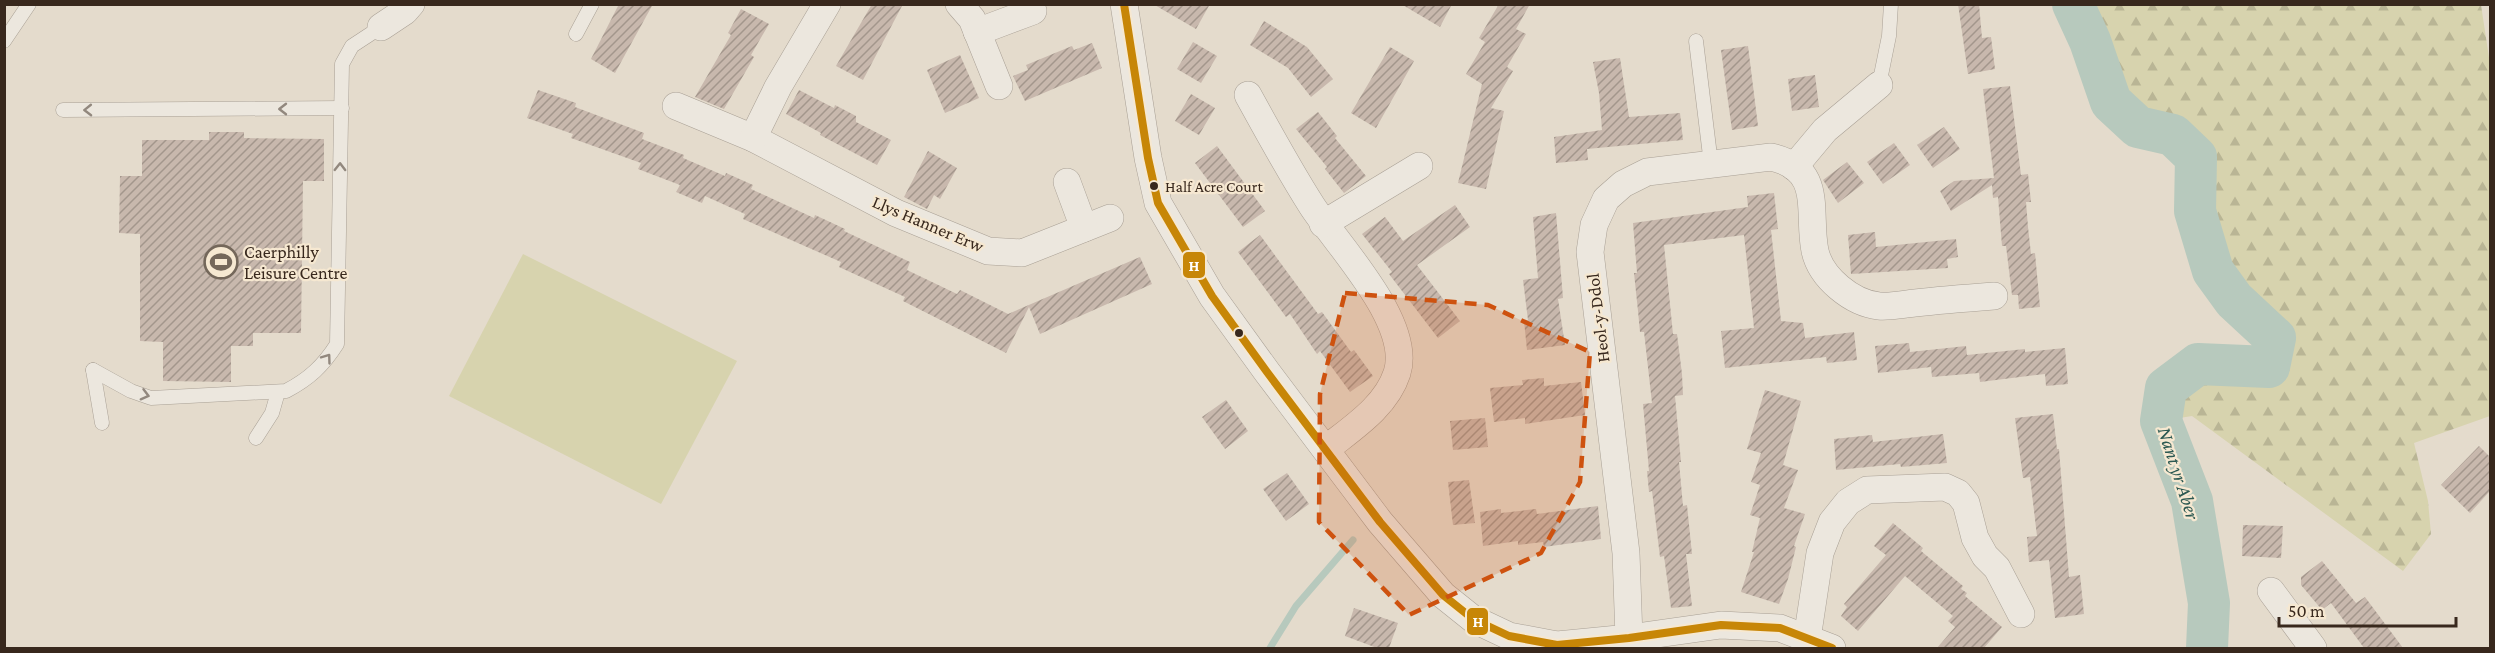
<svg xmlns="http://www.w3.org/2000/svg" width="2495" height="653" viewBox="0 0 2495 653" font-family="'Crimson Pro',serif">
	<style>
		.green { fill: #d7d3ae }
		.forest { fill: url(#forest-firs) }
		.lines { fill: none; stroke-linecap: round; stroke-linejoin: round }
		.stream { stroke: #b7c9bd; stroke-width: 7 }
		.river { stroke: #b7c9bd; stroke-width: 42 }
		.building { fill: url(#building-hatch) }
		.lane-casing { stroke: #a9a095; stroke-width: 15 }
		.street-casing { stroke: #a9a095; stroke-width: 28 }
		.lane { stroke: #ece7de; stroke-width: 14 }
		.street { stroke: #ece7de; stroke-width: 27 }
		.bus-1-casing { stroke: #f6e8d1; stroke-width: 12 }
		.bus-1 { stroke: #c78607; stroke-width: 8 }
		.oneway { stroke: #92887e }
		.marked { fill: #ce520f; fill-opacity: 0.2; stroke: #ce520f; stroke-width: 4.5; stroke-dasharray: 12 8; stroke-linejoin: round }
		.bus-dot { fill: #38281d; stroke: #f6e8d1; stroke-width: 2 }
		.labels { text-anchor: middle; stroke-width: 4.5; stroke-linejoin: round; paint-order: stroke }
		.bus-label { font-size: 16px; fill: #38281d; stroke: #f6e8d1; text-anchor: start }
		.street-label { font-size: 18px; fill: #38281d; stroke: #f6e8d1 }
		.poi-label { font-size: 18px; fill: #38281d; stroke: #f6e8d1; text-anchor: start }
		.water-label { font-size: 20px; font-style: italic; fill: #2c5952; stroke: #f6e8d1 }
		.line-badge { stroke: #f6e8d1; stroke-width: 2 }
		.badge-label { font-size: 16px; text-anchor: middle; font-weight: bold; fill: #fff }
	</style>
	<defs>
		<pattern id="forest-firs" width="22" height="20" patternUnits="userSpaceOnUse" patternTransform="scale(1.5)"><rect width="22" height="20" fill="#d7d3ae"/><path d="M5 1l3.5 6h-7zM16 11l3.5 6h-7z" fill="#b9b595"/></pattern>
		<pattern id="building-hatch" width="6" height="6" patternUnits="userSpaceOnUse" patternTransform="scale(1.5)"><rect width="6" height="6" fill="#c8b8ad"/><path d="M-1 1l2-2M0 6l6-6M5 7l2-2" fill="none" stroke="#a3968c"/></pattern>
	</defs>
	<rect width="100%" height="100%" fill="#e4dbcc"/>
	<path class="green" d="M523,254L737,361L661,504L449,396Z"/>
	<path class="forest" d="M2073,5H2481L2490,64V416L2414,443L2428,501L2431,534L2403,571L2192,416L2161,421L2166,388L2198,364L2269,367L2275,339L2234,300L2213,271L2195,211L2196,157L2173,135L2138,127L2111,102L2090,41Z"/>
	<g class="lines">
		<path class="stream" d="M1270,648L1296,606L1353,540"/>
		<path class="river" d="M2073,4L2090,41L2111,102L2138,127L2173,135L2196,157L2195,211L2213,271L2234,300L2275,338L2269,367L2198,364L2166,388L2161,421L2192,501L2209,603L2207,648"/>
	</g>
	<g class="building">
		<path d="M619,4H653L615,73L591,59Z"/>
		<path d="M872,4H903L863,80L836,66Z"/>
		<path d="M1153,4H1210L1196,29Z"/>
		<path d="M1401,4H1452L1440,27Z"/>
		<path d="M1499,4H1530L1516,29L1526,34L1507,67L1513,71L1491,108L1504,111L1486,189L1458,183L1482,84L1466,74L1485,42L1479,38Z"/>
		<path d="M1958,4H1979L1982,38L1991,37L1995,69L1968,74Z"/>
		<path d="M741,9L769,24L751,55L754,57L724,109L695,97L731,35L728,33Z"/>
		<path d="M1264,21L1307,47L1333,79L1311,97L1288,68L1250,45Z"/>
		<path d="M1193,42L1217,56L1201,83L1177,69Z"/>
		<path d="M1092,43L1102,68L1025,101L1013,76L1028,70L1026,65L1072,46L1074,50Z"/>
		<path d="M1748,46L1758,126L1732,130L1721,50Z"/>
		<path d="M1390,47L1414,61L1376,128L1351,113Z"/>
		<path d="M960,55L979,98L945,113L927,70Z"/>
		<path d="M1620,58L1629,117L1680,113L1683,140L1587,149L1588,160L1556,163L1554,137L1602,130L1599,93L1593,62Z"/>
		<path d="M1815,75L1819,107L1792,111L1788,79Z"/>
		<path d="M2010,86L2021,175L2028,174L2031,202H2026L2028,227L2031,254L2035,253L2040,307L2019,309L2018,295H2012L2006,246H2002L1998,197L1993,198L1992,185L1951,211L1940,191L1954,181L1994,178L1983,89Z"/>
		<path d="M538,90L576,103L575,107L644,133L642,139L684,155L683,158L725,176L726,173L753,185L751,189L814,218L815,215L845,229L844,231L910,262L907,270L957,294L960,290L1008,314L1140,257L1152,284L1040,334L1029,307L1006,353L903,301L905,297L839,267L841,262L743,219L745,214L705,196L702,203L676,192L680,185L638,169L641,163L571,138L573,134L527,118Z"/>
		<path d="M799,90L834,108L835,105L856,116V122L891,140L877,165L820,135L821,133L786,114Z"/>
		<path d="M1191,94L1215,108L1199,135L1175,121Z"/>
		<path d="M1318,112L1337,136L1335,138L1366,176L1344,193L1325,169L1327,167L1296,129Z"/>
		<path d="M1944,127L1960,149L1933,168L1917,145Z"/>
		<path d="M209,132H244V138L324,139V181H303L301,333H253V346H231V382L163,381V342L140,341V234L119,233L120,176H142V140H209Z"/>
		<path d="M1894,143L1910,165L1883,184L1867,162Z"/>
		<path d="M1217,146L1265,211L1243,227L1195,163Z"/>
		<path d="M928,151L957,168L940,199L934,195L927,209L904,197Z"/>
		<path d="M1847,162L1864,183L1838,203L1823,180Z"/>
		<path d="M1774,193L1778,229L1771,230L1781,321L1803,323L1805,338L1854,332L1857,360L1827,363L1826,357L1725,368L1721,331L1754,328L1744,235L1664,245L1673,334H1677L1682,374L1683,395L1675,396L1681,462H1679L1683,506L1687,505L1692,554H1686L1692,606L1671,608L1664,556L1660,557L1652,491L1649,492L1647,471H1649L1643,404L1652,403L1644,332H1640L1638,311L1634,273H1637L1633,223L1748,207L1747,196Z"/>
		<path d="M1455,205L1470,227L1417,265L1460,321L1438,338L1389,274L1392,272L1362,234L1385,217L1403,241Z"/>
		<path d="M1556,213L1563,298L1558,299L1565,345L1527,350L1524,321L1528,320L1523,280L1538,278L1533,217Z"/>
		<path d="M1875,232L1876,247L1956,239L1958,257L1947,259L1948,268L1851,274L1848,235Z"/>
		<path d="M1260,235L1318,314L1322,312L1351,352L1354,350L1373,376L1350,392L1320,351L1317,354L1290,314L1286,317L1238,252Z"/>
		<path d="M1909,343L1910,352L1966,346L1967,355L2025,349V352L2065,348L2068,384L2046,386L2045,374L1980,382L1979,373L1932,377L1931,367L1878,373L1875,346Z"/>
		<path d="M1544,378V386L1581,382L1585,415L1525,424V418L1494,422L1490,388L1523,385L1522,380Z"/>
		<path d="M1765,390L1801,401L1783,465L1798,470L1784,508L1805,514L1794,546L1796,547L1788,579L1779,604L1741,592L1754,552H1752L1760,518L1750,515L1760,485L1751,482L1761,453L1747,449Z"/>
		<path d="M1226,400L1248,431L1225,449L1202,417Z"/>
		<path d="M2053,414L2057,449H2059L2069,577L2080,575L2084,614L2055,618L2049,560L2029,562L2027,537L2037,536L2030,477L2023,478L2015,418Z"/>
		<path d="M1485,418L1488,447L1453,450L1450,421Z"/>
		<path d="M1943,434L1947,463L1901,467L1900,464L1836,470L1834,439L1872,435L1873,442Z"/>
		<path d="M2479,446L2490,457V491L2470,513L2441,485Z"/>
		<path d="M1287,473L1309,504L1286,521L1263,489Z"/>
		<path d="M1469,480L1475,523L1453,525L1448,482Z"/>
		<path d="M1598,506L1601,539L1544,547L1543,542L1518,545V541L1483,546L1480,512L1501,509V513L1536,509L1537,514Z"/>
		<path d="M1893,523L1923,548L1921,551L1963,586L1961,589L1967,593L1965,596L2002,627L1984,648H1937L1955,627L1948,621L1953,616L1905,576L1858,631L1841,616L1847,607L1844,604L1886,555L1874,546Z"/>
		<path d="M2243,525L2283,526L2281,558L2242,556Z"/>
		<path d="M2322,561L2356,603L2365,597L2403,648H2364L2331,603L2322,610L2301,585V577Z"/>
		<path d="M1354,608L1398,623L1389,648H1377L1345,636Z"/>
	</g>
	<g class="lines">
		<defs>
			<g id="lane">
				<path d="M576,34L592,4"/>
				<path d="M4,41L29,4"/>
				<path d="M1696,41L1711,164"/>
				<path d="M1879,85L1889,36L1891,4"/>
				<path d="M63,110L342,108"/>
				<path d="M93,370L131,391L151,398L286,391C309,379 323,366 337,344L342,64L352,46L381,27"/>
				<path d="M93,370L102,423"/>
				<path d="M256,438L272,413L278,392"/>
			</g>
			<g id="street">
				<path d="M959,4L972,19L999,86"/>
				<path d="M1124,4L1148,158L1158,203L1212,296L1267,372L1380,522L1443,595L1473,619L1509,636L1557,645L1629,638L1721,625L1780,628L1832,648"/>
				<path d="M381,27L405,11L411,4"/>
				<path d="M977,32L1033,11"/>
				<path d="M1248,95C1269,133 1289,170 1312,206C1338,246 1413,323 1397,373C1386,407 1352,428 1326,449"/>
				<path d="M676,106L753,138L896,213L988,251L1022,253L1110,218"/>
				<path d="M753,138L778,87L827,4"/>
				<path d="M1794,167L1825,130L1879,85"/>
				<path d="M1067,182L1084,228"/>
				<path d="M1323,224L1419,166"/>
				<path d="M2271,591L2313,648"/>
				<path d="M1629,638L1626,553L1590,252L1594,225L1606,199L1623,184L1647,172L1771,157C1825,169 1807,212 1815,251C1821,278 1852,303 1879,306C1890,307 1904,304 1915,303C1942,300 1968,298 1994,296"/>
				<path d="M1807,639L1820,553L1832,522L1848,502L1867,490L1945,487L1958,493L1966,503L1975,538L1985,556L1997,568L2021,614"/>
			</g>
		</defs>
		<use href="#lane" class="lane-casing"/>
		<use href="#street" class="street-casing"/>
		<use href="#lane" class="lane"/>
		<use href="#street" class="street"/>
		<defs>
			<path id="bus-1" d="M1124,4L1148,158L1158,203L1212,296L1267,372L1380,522L1443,595L1473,619L1509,636L1557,645L1629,638L1721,625L1780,628L1832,648"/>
		</defs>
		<use href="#bus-1" class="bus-1-casing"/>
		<use href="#bus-1" class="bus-1"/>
	</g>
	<defs><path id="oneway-chevron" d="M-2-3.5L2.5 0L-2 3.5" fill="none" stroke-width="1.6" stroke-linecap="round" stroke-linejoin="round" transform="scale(1.5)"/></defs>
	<g class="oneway">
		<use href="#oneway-chevron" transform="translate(283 109) rotate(180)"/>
		<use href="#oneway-chevron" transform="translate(88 110) rotate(179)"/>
		<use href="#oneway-chevron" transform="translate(340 167) rotate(-89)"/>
		<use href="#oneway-chevron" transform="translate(327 358) rotate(-54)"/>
		<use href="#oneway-chevron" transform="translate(145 395) rotate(15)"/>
	</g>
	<path class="marked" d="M1345,293L1488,305L1590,352L1580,482L1541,553L1409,615L1319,522L1320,394Z"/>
	<defs>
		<symbol id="stadium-ring" viewBox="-11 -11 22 22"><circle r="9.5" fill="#f6e8d1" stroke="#74675a" stroke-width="1.5"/><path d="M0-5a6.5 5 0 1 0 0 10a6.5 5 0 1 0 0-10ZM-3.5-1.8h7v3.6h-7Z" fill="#74675a"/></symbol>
	</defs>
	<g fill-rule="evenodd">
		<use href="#stadium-ring" x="202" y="243" width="38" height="38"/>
	</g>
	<g class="bus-dot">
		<circle cx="1154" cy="186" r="5"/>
		<circle cx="1239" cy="333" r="5"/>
	</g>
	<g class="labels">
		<g class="bus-label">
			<text x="1165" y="192">Half Acre Court</text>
		</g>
		<g class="street-label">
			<text transform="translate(928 224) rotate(23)" y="6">Llys Hanner Erw</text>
			<text transform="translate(1598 318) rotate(-97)" y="6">Heol-y-Ddol</text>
		</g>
		<g class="poi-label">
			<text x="244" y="258">Caerphilly<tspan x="244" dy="21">Leisure Centre</tspan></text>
		</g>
		<g class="water-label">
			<text transform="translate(2179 473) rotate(72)" y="7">Nant yr Aber</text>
		</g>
	</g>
	<g class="line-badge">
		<rect x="1182" y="251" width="24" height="28" rx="6" fill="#c78607"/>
		<rect x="1466" y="607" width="23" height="29" rx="6" fill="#c78607"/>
	</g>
	<g class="badge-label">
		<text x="1194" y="271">H</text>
		<text x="1478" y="627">H</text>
	</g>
	<rect width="2495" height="653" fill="none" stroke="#38281d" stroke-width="12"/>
	<path d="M2279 617v9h177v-9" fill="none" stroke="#38281d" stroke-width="3"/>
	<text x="2288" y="617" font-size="18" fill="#38281d" stroke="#f6e8d1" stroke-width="4.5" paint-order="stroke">50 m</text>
</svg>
